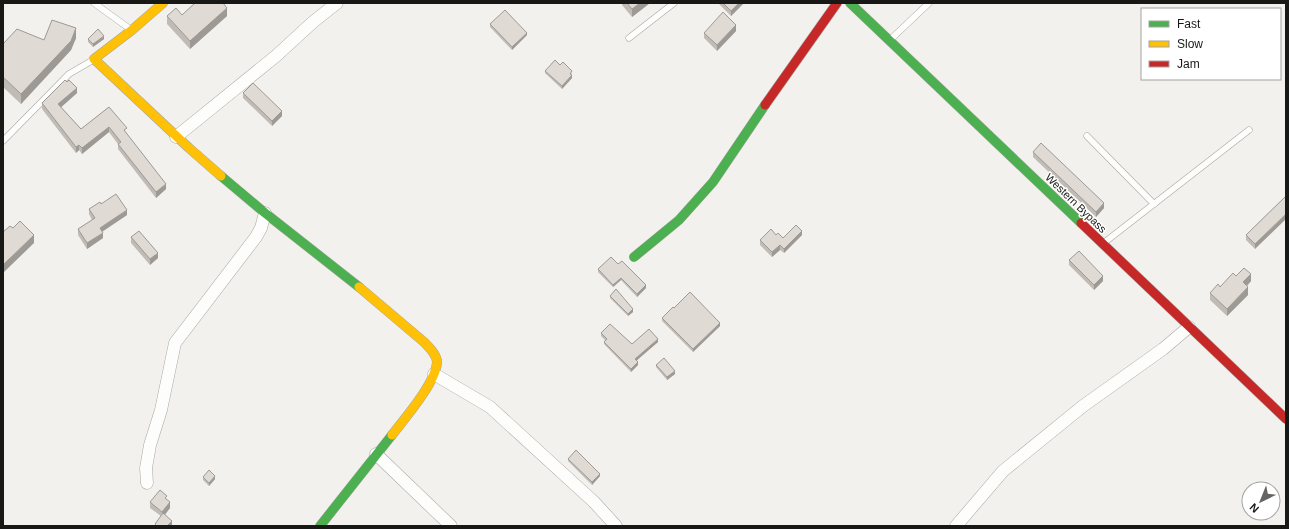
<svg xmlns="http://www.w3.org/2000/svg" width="1289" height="529" viewBox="0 0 1289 529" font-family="Helvetica,sans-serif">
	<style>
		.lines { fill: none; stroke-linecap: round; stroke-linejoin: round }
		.lane-casing { stroke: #a8a7a4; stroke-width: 7 }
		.street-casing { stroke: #a8a7a4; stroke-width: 13 }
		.fast-casing { stroke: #a8a7a4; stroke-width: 10 }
		.slow-casing { stroke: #a8a7a4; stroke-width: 10 }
		.jam-casing { stroke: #a8a7a4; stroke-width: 10 }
		.lane { stroke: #fdfdfc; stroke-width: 6 }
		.street { stroke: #fdfdfc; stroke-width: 12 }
		.fast { stroke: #4caf50; stroke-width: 9 }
		.slow { stroke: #ffc107; stroke-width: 9 }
		.jam { stroke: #c62828; stroke-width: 9 }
		.wall { fill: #c1bbb6 }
		.shaded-wall { fill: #9d9994 }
		.building { fill: #e0dad4; stroke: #9d9994 }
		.labels { text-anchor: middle; stroke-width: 3; stroke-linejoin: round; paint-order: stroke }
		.street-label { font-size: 11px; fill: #181816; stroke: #fff }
	</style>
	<rect width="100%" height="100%" fill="#f2f1ed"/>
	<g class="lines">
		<defs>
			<g id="lane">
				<path d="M94,3L130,29"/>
				<path d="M629,38L674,3"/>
				<path d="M891,39L929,3"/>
				<path d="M1087,136L1154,204"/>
				<path d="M3,141L69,74L93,60"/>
				<path d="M1105,242L1249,130"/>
			</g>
			<g id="street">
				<path d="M176,137L276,56L313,22L337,3"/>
				<path d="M434,374L490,407L594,502L616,526"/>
				<path d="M376,454L451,526"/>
				<path d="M147,483L146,468L150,445L161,410L175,343L256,237L261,228L265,213"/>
				<path d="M956,526L1003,471L1083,406L1163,349L1189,327"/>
			</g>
			<g id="fast">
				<path d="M850,3L1081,223"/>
				<path d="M221,176L265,213L359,287"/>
				<path d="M634,257L679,220L713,182L765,105"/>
				<path d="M320,526L392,435"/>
			</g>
			<g id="slow">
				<path d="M163,3L132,30L94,59L189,148L221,176"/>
				<path d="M359,287L424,342C429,347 437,355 437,362C436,383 404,419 392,435"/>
			</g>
			<g id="jam">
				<path d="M765,105L837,3"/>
				<path d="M1081,223L1286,419"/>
			</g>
		</defs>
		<use href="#lane" class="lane-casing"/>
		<use href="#street" class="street-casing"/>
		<use href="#fast" class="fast-casing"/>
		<use href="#slow" class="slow-casing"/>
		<use href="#jam" class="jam-casing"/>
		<use href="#lane" class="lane"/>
		<use href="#street" class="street"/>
		<use href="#fast" class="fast"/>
		<use href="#slow" class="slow"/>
		<use href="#jam" class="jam"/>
	</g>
	<g class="wall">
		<path d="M622,3H650L632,17L622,5Z"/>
		<path d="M718,3H744L731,16Z"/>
		<path d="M182,15L227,16L190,49L167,24V16Z"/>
		<path d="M490,24L527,35L512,50L490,27Z"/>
		<path d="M736,31L717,51L704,38V33Z"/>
		<path d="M76,38L71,50L21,104L3,87V44Z"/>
		<path d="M88,39H104L93,47L88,42Z"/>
		<path d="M560,65L572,74L571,75L572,78L562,89L545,73V71Z"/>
		<path d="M67,82L77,93L61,107L81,129L109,107L127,134L166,189L156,198L118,149V144L109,132L82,154L79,150L76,153L42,109V103Z"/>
		<path d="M243,93L282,116L272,126L243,98Z"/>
		<path d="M1033,152L1104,208L1096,217L1033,157Z"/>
		<path d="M1286,196L1255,249L1246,240V235Z"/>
		<path d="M101,204L127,215L102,232L103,238L87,249L78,235V229L92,220L89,214V209Z"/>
		<path d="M776,235L783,238L802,235L784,253L780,250L772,257L760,245V240Z"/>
		<path d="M131,237L158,258L150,265L131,243Z"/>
		<path d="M1069,260L1103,281L1094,290L1069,265Z"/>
		<path d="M618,264L646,288L637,297L621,280L613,287L598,272V269Z"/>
		<path d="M1236,276L1251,281L1247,286L1248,295L1227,316L1210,300V293Z"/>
		<path d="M610,296L633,312L628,316L610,298Z"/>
		<path d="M662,318L720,326L693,352L662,321Z"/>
		<path d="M601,333L632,344L658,342L636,360L638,365L631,372L604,344V342L605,340L601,336Z"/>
		<path d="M656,365L675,374L667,380L656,367Z"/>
		<path d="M568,459L600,476L592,485L568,461Z"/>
		<path d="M203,477L215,479L209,486L203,480Z"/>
		<path d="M167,500L170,508L165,515L172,526H155V524L161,516L150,508V502Z"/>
	</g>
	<g class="shaded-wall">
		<path d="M640,3H650L632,17V9Z"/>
		<path d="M739,3H744L731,16V11Z"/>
		<path d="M227,8V16L190,49V41Z"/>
		<path d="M736,25V31L717,51V45Z"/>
		<path d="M76,28V38L71,50L21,104V94Z"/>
		<path d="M527,33V35L512,50V47Z"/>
		<path d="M104,36V39L93,47V44Z"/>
		<path d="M572,75V78L562,89V86Z"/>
		<path d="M77,88V93L58,110V104Z"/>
		<path d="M282,111V116L272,126V121Z"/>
		<path d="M109,127V132L82,154V148Z"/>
		<path d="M79,145V150L76,153V147Z"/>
		<path d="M166,184V189L156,198V192Z"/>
		<path d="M1104,203V208L1096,217V212Z"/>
		<path d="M127,210V215L100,233V228Z"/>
		<path d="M1286,214V219L1255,249V244Z"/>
		<path d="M802,231V235L784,253V249Z"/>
		<path d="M103,233V238L87,249V243Z"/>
		<path d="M34,235V243L3,273V265Z"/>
		<path d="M780,245V250L772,257V252Z"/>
		<path d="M158,253V258L150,265V259Z"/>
		<path d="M1251,274V281L1243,290V282Z"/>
		<path d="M1103,276V281L1094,290V285Z"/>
		<path d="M621,278V280L613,287V285Z"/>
		<path d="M646,285V288L637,297V294Z"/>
		<path d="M1248,287V295L1227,316V309Z"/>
		<path d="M633,309V312L628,316V314Z"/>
		<path d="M720,323V326L693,352V349Z"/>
		<path d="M658,339V342L635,362V359Z"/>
		<path d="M638,362V365L631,372V369Z"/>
		<path d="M675,371V374L667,380V377Z"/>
		<path d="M600,474V476L592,485V482Z"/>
		<path d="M215,476V479L209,486V483Z"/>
		<path d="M170,502V508L162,518V512Z"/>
		<path d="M172,521V526H167Z"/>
	</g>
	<g class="building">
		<path d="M195,3H223L227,8L190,41L167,16L176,8L182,15Z"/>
		<path d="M627,3H640L632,9Z"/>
		<path d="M723,3H739L731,11Z"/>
		<path d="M505,10L527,33L512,47L490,24Z"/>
		<path d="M723,12L736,25L717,45L704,33Z"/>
		<path d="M52,20L76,28L71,41L21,94L3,77V44L17,29L44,40Z"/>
		<path d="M98,29L104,36L93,44L88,39Z"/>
		<path d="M555,60L560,65L563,62L572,71L570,74L572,75L562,86L545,71Z"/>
		<path d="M65,80L67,82L69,80L77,88L58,104L81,129L109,107L127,128L124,130L166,184L156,192L118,144L121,142L109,127L82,148L79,145L76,147L42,103Z"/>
		<path d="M253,83L282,111L272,121L243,93Z"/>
		<path d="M1041,143L1104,203L1096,212L1033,152Z"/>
		<path d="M116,194L127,210L100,228L103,233L87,243L78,229L95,218L89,209L100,202L101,204Z"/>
		<path d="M1286,196V214L1255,244L1246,235Z"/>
		<path d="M20,221L34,235L3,265V232L10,226L13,228Z"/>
		<path d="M796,225L802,231L784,249L780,245L772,252L760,240L771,229L776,235L778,233L783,238Z"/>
		<path d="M139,231L158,253L150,259L131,237Z"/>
		<path d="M1079,251L1103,276L1094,285L1069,260Z"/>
		<path d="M611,257L618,264L622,261L646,285L637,294L621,278L613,285L598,269Z"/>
		<path d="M1244,268L1251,274L1243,282L1248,287L1227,309L1210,293L1218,284L1220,287L1233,273L1236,276Z"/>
		<path d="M616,289L633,309L628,314L610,296Z"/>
		<path d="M690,292L720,323L693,349L662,318L673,307L674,308Z"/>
		<path d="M610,324L632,344L649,329L658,339L635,359L638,362L631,369L604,342L607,339L601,333Z"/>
		<path d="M664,358L675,371L667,377L656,365Z"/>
		<path d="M576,450L600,474L592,482L568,459Z"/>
		<path d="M209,470L215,476L209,483L203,477Z"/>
		<path d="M160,490L167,496L165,498L170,502L162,512L150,502Z"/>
		<path d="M163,513L172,521L167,526H157L155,524Z"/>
	</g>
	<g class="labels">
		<g class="street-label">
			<text transform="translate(1076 203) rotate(44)" y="4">Western Bypass</text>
		</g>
	</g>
	<rect width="1289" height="529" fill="none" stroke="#181816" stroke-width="8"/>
	<rect x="1141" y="8" width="140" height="72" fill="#ffffff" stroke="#a3a3a2"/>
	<rect x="1149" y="21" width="20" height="6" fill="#4caf50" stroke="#a3a3a2"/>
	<text x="1177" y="28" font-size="12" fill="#181816">Fast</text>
	<rect x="1149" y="41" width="20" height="6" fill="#ffc107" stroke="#a3a3a2"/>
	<text x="1177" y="48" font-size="12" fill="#181816">Slow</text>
	<rect x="1149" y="61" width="20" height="6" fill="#c62828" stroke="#a3a3a2"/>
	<text x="1177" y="68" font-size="12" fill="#181816">Jam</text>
	<g transform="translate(1261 501) rotate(223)"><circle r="19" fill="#ffffff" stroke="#a3a3a2"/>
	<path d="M0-3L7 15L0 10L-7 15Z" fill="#646461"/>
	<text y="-6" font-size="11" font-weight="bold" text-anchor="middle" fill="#181816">N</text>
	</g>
</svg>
